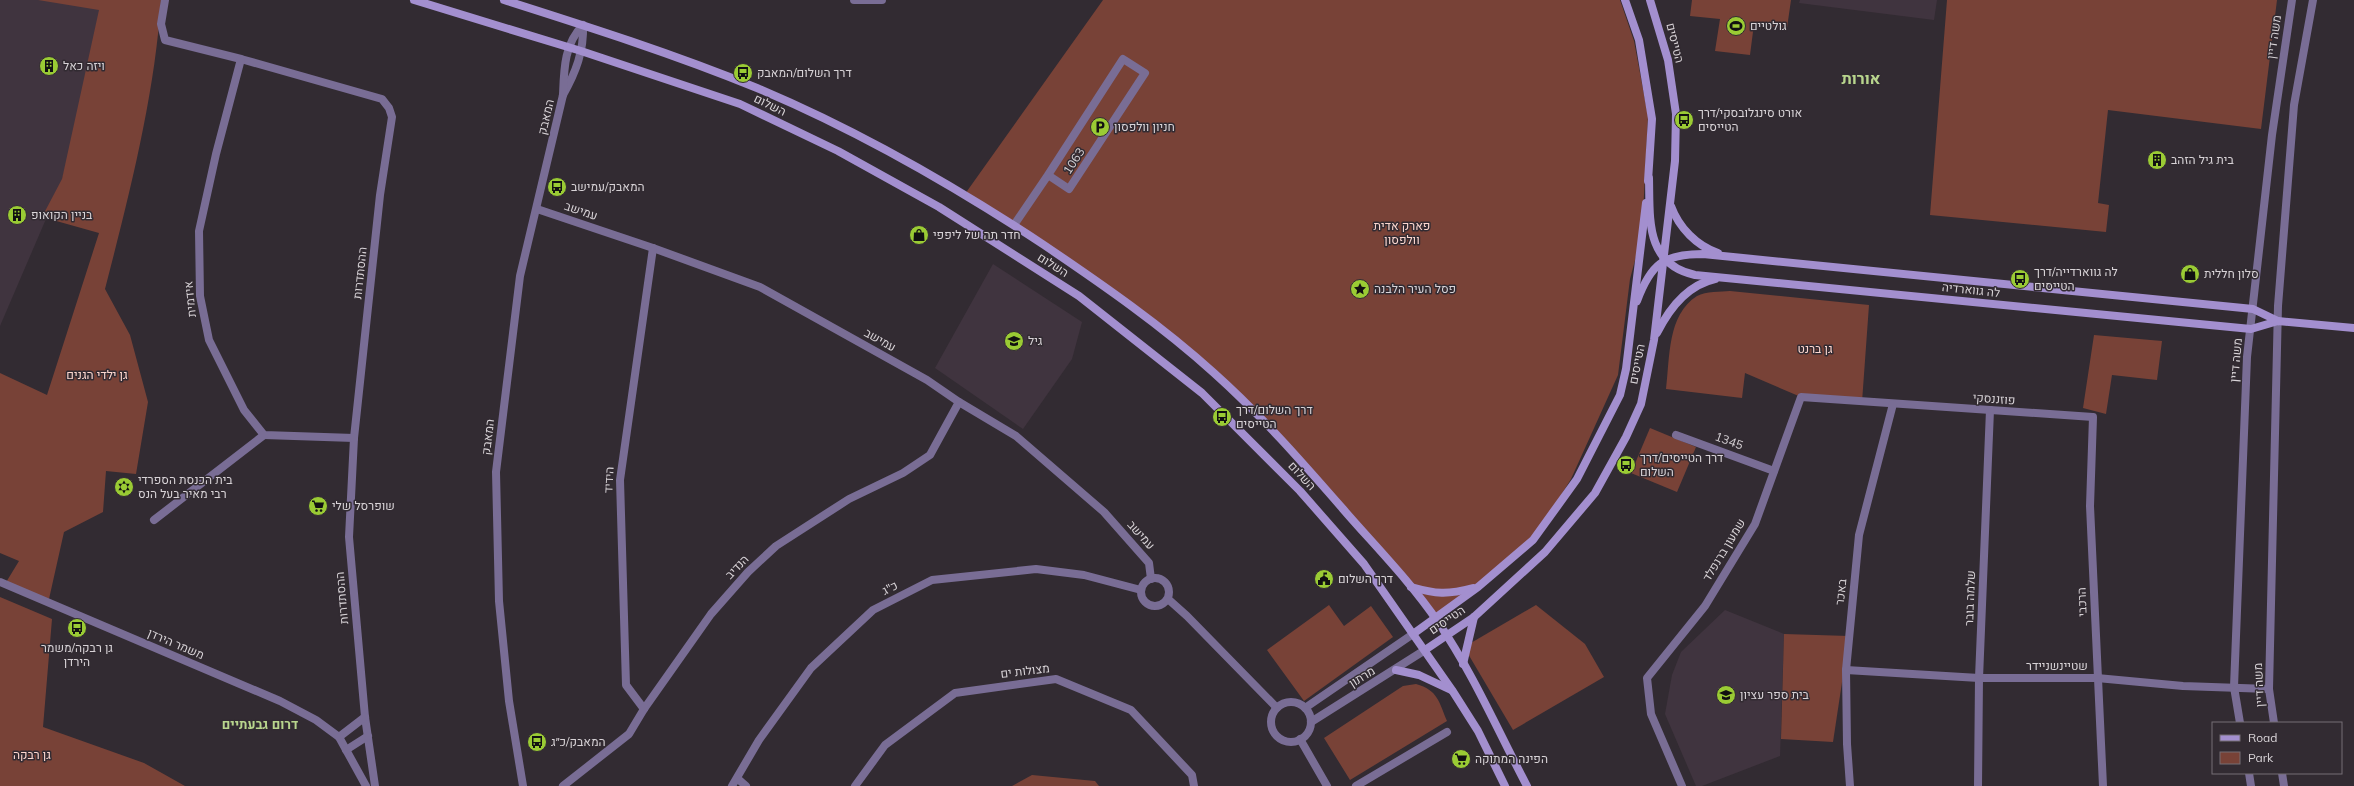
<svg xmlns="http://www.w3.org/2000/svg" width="2354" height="786" viewBox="0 0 2354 786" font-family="Mulish,Heebo,sans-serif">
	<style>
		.built { fill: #40343f }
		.green { fill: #784237 }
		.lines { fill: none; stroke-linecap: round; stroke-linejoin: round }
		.minor { stroke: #796d95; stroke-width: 8 }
		.tertiary { stroke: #796d95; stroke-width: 8 }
		.secondary { stroke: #a38fcf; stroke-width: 8 }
		.labels { text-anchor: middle; stroke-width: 3; stroke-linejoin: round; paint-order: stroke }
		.poi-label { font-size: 12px; fill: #d8d3d7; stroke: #322b32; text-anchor: start }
		.street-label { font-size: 12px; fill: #d8d3d7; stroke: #322b32 }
		.park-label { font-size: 12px; fill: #fdd7cf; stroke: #322b32 }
		.neighbourhood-label { font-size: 13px; font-weight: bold; fill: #b8d58d; stroke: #322b32 }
		.district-label { font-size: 16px; font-weight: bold; fill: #b8d58d; stroke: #322b32 }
	</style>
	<rect width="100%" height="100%" fill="#322b32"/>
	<g class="built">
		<path d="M0,0H107L61,184L0,326Z"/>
		<path d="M1800,0H1937L1934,20L1799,3Z"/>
		<path d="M993,264L1082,322L1072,359L1023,429L935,368Z"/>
		<path d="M1725,610L1784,634L1780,756L1702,786H1696L1665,714L1672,675L1681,652Z"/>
	</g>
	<g class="green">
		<path d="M38,0H161C155,95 129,196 105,289L130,335L148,402L136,474L106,471L103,512L64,532L49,599L5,584L19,561L0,553V373L47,395L99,233L42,217L62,179L99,10Z"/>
		<path d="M1103,0H1620L1634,41L1648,116L1642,234L1630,279L1618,375L1571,479L1533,540L1436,619L1326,490L1215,374L1157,324L965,194Z"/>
		<path d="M1692,0H1791L1787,28L1754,24L1750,55L1715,51L1720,19L1690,16Z"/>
		<path d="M1947,0H2277L2261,129L2108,110L2098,203L2109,205L2106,232L1930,215Z"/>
		<path d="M1730,291L1869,305L1862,402L1801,397L1745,373L1742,398L1666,389C1670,358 1667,315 1697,296C1706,291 1721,292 1730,291Z"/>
		<path d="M2094,335L2162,341L2157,380L2112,375L2106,414L2083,408Z"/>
		<path d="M1650,428L1696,447L1677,492L1631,473Z"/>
		<path d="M0,597L52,619L43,727L144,763L185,786H0Z"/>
		<path d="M1329,605L1344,626L1371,606L1393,637L1304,701L1267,650Z"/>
		<path d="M1536,605L1585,644L1604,677L1513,730L1464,647Z"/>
		<path d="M1784,634L1849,636L1833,742L1781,739Z"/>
		<path d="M1416,684C1438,690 1439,702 1447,721L1350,780L1324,738L1403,686Z"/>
		<path d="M1032,775L1095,781L1099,786H1012Z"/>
	</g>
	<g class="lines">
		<g class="minor">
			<path d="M165,0L161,24L165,40L241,59L382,99L389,108L392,117L380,195L354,438L349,537L365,717L375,786"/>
			<path d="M854,0H882"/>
			<path d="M241,59L216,154L199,231L200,296L209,340L244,410L264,435L354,438"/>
			<path d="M537,209L653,248L760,287L927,380L959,402L1016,436L1104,512L1149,563L1151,579"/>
			<path d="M1014,225L1048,175L1069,189L1145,73L1123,59L1048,175"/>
			<path d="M1676,435L1774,471"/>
			<path d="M154,520L264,435"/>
			<path d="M0,582L280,701L316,720L339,737L366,786"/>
			<path d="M1846,670L1979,678H2097L2183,686L2269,689"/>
			<path d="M644,709L626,685L620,480L653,248"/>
			<path d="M339,737L365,717"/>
			<path d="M1300,739L1327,786"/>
			<path d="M346,750L368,736"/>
			<path d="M738,779L746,786"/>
			<path d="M563,786L629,734L644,709L711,614L748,572L776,546L849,499L903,473L930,455L959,402"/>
			<path d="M855,786L885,745L955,693L1056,679L1131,710L1192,775L1194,786"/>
			<path d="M1356,786L1447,732"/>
			<path d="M1682,786L1651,714L1647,678L1705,606L1755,524L1801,397L2093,417L2090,506L2103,786"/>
			<path d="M1850,786L1847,744L1846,670L1859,535L1893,404"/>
			<path d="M1978,786L1979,678L1990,410"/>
		</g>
		<g class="tertiary">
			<path d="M563,95C576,72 584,51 583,25"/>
			<circle cx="1155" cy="592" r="14"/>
			<path d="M1168,599L1187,616L1277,708"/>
			<circle cx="1291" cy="722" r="20"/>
			<path d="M1305,708L1413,634"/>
			<path d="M1311,722L1425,650"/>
			<path d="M2240,723L2234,687L2247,357L2272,135L2292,0"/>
			<path d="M2274,723L2269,689L2278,306L2294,105L2313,0"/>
			<path d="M2249,773L2251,786"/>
			<path d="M2282,773L2284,786"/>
			<path d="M523,786L509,701L499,601L496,472L520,276L563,95C564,70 564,44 583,25"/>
			<path d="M732,786L759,740L811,668L873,610L932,580L1036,569L1084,575L1141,590"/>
		</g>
		<g class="secondary">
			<path d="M414,0L581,51L740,104L838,151L939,207L1079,296L1202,393L1300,491L1364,564L1452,690L1478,731L1505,786"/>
			<path d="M504,0C589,27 674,54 757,88C857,130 953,185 1044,245C1103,285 1161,325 1214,373C1261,415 1302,462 1343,509C1375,546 1410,581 1438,622C1473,673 1498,731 1527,786"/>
			<path d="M1625,0L1639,40L1652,119L1648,181"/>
			<path d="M1649,178C1650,219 1645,264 1695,275L2251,329L2278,321L2354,328"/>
			<path d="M1671,206C1679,228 1697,246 1718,253"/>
			<path d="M1637,301C1651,264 1663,254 1703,254L2253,309L2278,321"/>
			<path d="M1657,333C1669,309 1688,285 1715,279"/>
			<path d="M1411,587C1436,594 1447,595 1473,588"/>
			<path d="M1413,634L1478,587L1533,540L1577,479L1620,395L1626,369L1646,203"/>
			<path d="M1425,650L1474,617L1545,552L1595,493L1626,437L1641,404L1654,340L1675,161L1676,114L1668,60L1650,0"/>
			<path d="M1463,664L1474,617"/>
			<path d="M1396,670L1419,675L1451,690"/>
		</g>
	</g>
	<defs>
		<symbol id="stadium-disc" viewBox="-11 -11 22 22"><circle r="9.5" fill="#9acb34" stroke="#322b32"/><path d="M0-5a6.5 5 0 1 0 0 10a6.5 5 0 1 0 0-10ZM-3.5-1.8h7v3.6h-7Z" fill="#111"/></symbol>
		<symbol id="building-disc" viewBox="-11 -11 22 22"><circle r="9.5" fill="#9acb34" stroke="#322b32"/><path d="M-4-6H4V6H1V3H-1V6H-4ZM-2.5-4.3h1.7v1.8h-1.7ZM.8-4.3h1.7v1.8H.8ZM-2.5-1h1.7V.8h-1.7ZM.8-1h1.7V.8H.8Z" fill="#111"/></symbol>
		<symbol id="bus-disc" viewBox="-11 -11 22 22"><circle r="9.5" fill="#9acb34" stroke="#322b32"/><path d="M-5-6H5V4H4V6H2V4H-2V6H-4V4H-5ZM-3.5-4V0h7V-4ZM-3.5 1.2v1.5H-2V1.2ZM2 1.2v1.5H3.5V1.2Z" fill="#111"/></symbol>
		<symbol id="parking-disc" viewBox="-11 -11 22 22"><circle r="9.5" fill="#9acb34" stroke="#322b32"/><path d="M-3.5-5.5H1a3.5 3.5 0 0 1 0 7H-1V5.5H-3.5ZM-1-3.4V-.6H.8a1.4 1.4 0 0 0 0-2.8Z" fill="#111"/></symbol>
		<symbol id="shop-disc" viewBox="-11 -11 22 22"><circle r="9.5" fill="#9acb34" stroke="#322b32"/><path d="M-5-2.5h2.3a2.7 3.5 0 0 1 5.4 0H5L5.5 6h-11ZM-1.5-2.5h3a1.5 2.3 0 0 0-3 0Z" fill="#111"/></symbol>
		<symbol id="sight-disc" viewBox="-11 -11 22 22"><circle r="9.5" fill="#9acb34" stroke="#322b32"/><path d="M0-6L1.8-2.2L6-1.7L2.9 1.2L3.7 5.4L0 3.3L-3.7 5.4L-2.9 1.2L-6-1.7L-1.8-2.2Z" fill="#111"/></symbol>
		<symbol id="school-disc" viewBox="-11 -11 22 22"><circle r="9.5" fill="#9acb34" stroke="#322b32"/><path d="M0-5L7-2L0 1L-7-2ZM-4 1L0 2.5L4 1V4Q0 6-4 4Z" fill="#111"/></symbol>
		<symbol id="synagogue-disc" viewBox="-11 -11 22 22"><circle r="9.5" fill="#9acb34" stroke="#322b32"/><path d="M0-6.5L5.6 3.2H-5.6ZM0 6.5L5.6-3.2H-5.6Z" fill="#111"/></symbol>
		<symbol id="supermarket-disc" viewBox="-11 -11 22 22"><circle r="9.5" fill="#9acb34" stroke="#322b32"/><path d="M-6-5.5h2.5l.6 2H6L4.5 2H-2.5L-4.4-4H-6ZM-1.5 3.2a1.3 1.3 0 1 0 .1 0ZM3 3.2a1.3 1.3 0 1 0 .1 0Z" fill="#111"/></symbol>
		<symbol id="civic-disc" viewBox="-11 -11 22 22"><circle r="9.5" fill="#9acb34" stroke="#322b32"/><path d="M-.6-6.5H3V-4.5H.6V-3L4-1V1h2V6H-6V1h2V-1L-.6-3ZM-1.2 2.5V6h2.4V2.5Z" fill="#111"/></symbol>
	</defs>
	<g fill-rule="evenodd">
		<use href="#stadium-disc" x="1725" y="15" width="22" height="22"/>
		<use href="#building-disc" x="38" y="55" width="22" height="22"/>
		<use href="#bus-disc" x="732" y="62" width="22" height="22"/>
		<use href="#bus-disc" x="1673" y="109" width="22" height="22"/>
		<use href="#parking-disc" x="1089" y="116" width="22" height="22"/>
		<use href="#building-disc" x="2146" y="149" width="22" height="22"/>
		<use href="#bus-disc" x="546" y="176" width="22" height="22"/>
		<use href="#building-disc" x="6" y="204" width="22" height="22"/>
		<use href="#shop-disc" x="908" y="224" width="22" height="22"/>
		<use href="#shop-disc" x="2179" y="263" width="22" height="22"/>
		<use href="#bus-disc" x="2009" y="268" width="22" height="22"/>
		<use href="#sight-disc" x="1349" y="278" width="22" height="22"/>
		<use href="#school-disc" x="1003" y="330" width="22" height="22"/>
		<use href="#bus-disc" x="1211" y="406" width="22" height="22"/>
		<use href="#bus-disc" x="1615" y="454" width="22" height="22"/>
		<use href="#synagogue-disc" x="113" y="476" width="22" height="22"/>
		<use href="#supermarket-disc" x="307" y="495" width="22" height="22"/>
		<use href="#civic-disc" x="1313" y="568" width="22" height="22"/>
		<use href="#bus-disc" x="66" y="617" width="22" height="22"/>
		<use href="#school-disc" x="1715" y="684" width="22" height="22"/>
		<use href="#bus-disc" x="526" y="731" width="22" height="22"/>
		<use href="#supermarket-disc" x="1450" y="748" width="22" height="22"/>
	</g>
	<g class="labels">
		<g class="poi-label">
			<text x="1750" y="30">גולטיים</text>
			<text x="63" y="70">ויזה כאל</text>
			<text x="757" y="77">דרך השלום/המאבק</text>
			<text x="1698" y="117">אורט סינגלובסקי/דרך<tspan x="1698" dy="14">הטייסים</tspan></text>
			<text x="1114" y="131">חניון וולפסון</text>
			<text x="2171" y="164">בית גיל הזהב</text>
			<text x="571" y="191">המאבק/עמישב</text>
			<text x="31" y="219">בניין הקואופ</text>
			<text x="933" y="239">חדר תה של ליפפי</text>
			<text x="2034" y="276">לה גווארדייה/דרך<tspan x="2034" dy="14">הטייסים</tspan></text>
			<text x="2204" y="278">סלון חללית</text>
			<text x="1374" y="293">פסל העיר הלבנה</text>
			<text x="1028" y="345">גיל</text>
			<text x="1236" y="414">דרך השלום/דרך<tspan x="1236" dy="14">הטייסים</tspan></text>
			<text x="1640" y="462">דרך הטייסים/דרך<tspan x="1640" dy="14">השלום</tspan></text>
			<text x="138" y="484">בית הכנסת הספרדי<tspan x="138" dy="14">רבי מאיר בעל הנס</tspan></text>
			<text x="332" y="510">שופרסל שלי</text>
			<text x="1338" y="583">דרך השלום</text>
			<text x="77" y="652" text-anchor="middle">גן רבקה/משמר<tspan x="77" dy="14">הירדן</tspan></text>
			<text x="1740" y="699">בית ספר עציון</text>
			<text x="551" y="746">המאבק/כ״ג</text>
			<text x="1475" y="763">הפינה המתוקה</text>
		</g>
		<g class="street-label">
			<text transform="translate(2274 37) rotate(-82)" y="4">משה דיין</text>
			<text transform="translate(1675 43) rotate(76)" y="4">הטייסים</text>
			<text transform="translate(770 105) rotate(26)" y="4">השלום</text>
			<text transform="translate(546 117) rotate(-77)" y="4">המאבק</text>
			<text transform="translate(1074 161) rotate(-57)" y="4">1063</text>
			<text transform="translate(581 211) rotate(19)" y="4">עמישב</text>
			<text transform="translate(1053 265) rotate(32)" y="4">השלום</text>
			<text transform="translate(360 273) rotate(-84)" y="4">ההסתדרות</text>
			<text transform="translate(1971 290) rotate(6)" y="4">לה גווארדיה</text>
			<text transform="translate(190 299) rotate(-96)" y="4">אידמית</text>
			<text transform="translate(880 340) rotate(29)" y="4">עמישב</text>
			<text transform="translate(2236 360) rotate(-85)" y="4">משה דיין</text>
			<text transform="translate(1637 364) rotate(-79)" y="4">הטייסים</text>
			<text transform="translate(1994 399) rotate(4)" y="4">פוזננסקי</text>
			<text transform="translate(488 437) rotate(-83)" y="4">המאבק</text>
			<text transform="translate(1729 441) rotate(20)" y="4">1345</text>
			<text transform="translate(1302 476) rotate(47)" y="4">השלום</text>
			<text transform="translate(609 480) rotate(-87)" y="4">הידיד</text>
			<text transform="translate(1141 535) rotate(48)" y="4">עמישב</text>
			<text transform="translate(1724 550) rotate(-59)" y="4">שמעון ברנפלד</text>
			<text transform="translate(737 567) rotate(-46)" y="4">הנדיב</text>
			<text transform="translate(890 588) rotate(-27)" y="4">כ"ג</text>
			<text transform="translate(1841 592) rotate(-84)" y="4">באכר</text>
			<text transform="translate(342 598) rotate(-95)" y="4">ההסתדרות</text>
			<text transform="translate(1970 598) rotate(-88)" y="4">שלמה בובר</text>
			<text transform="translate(2082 602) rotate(-92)" y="4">הרכבי</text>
			<text transform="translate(1447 620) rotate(-34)" y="4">הטייסים</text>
			<text transform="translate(176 644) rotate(23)" y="4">משמר הירדן</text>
			<text x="2057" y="670">שטיינשניידר</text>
			<text transform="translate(1025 671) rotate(-7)" y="4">מצולות ים</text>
			<text transform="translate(1362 677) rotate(-32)" y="4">מרתון</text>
			<text transform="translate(2259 685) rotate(-93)" y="4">משה דיין</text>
		</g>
		<g class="park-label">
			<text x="1402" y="230">פארק אדית<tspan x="1402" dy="14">וולפסון</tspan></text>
			<text x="1815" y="353">גן ברנט</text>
			<text x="97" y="379">גן ילדי הגנים</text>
			<text x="32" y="759">גן רבקה</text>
		</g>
		<g class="neighbourhood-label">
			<text x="260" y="729">דרום גבעתיים</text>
		</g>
		<g class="district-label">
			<text x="1861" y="84">אורות</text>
		</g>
	</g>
	<rect x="2212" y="722" width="130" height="52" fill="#322b32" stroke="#746e74"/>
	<rect x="2220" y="735" width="20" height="6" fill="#a38fcf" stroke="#746e74"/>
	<text x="2248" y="742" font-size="12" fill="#d8d3d7">Road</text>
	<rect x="2220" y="752" width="20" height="12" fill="#784237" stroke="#746e74"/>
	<text x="2248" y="762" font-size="12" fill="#d8d3d7">Park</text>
</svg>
